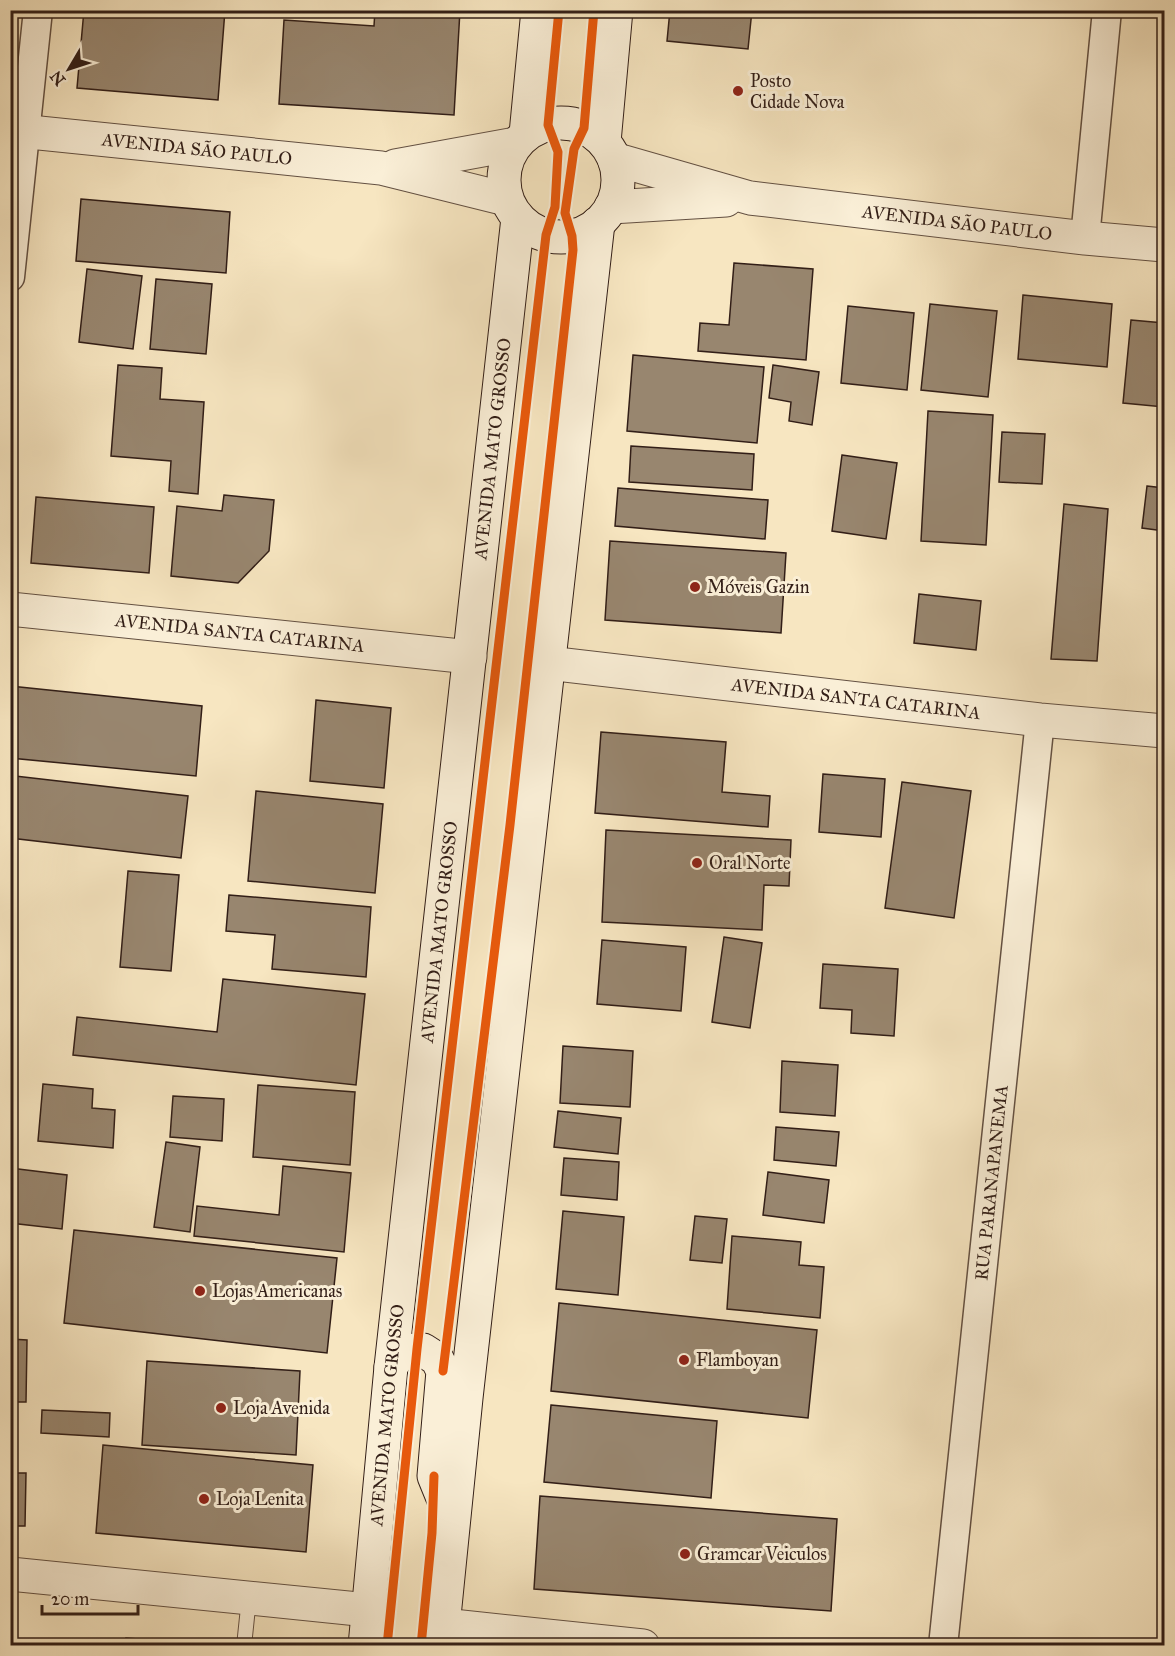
<svg xmlns="http://www.w3.org/2000/svg" width="1175" height="1656" viewBox="0 0 1175 1656" font-family="'IM FELL Great Primer',serif">
	<style>
		.building { fill: #98866f; stroke: #321e17; stroke-width: 1.5 }
		.lines { fill: none; stroke-linecap: round; stroke-linejoin: round }
		.service-casing { stroke: #635042; stroke-width: 16 }
		.minor-casing { stroke: #635042; stroke-width: 31 }
		.tertiary-casing { stroke: #635042; stroke-width: 35 }
		.secondary-casing { stroke: #321e17; stroke-width: 35 }
		.service { stroke: #faefd7; stroke-width: 14 }
		.minor { stroke: #faefd7; stroke-width: 28 }
		.tertiary { stroke: #faefd7; stroke-width: 33 }
		.secondary { stroke: #faefd7; stroke-width: 33 }
		.cycleway-casing { stroke: #faefd7; stroke-width: 13 }
		.cycleway { stroke: #e8590c; stroke-width: 9 }
		.poi-dot { fill: #8f2418; stroke: #faefd7; stroke-width: 2 }
		.labels { text-anchor: middle; stroke-width: 6; stroke-linejoin: round; paint-order: stroke }
		.poi-label { font-size: 18px; fill: #321e17; stroke: #faefd7; text-anchor: start }
		.street-label { font-size: 18px; fill: #321e17; stroke: #faefd7 }
	</style>
	<rect width="100%" height="100%" fill="#f7e6c1"/>
	<filter id="stains"><feTurbulence type="fractalNoise" baseFrequency=".00333" numOctaves="4"/><feColorMatrix values="0 0 0 0 .2 0 0 0 0 .09 0 0 0 0 .02 0 0 0 .5 -.17"/></filter>
	<radialGradient id="worn" r=".72"><stop offset=".6" stop-color="#630" stop-opacity="0"/><stop offset="1" stop-color="#630" stop-opacity=".3"/></radialGradient>
	<g class="building">
		<path d="M84,10H225L218,100L77,88Z"/>
		<path d="M375,10H460L454,115L279,104L284,20L374,26Z"/>
		<path d="M670,10H752L748,49L667,41Z"/>
		<path d="M81,199L230,212L226,273L76,261Z"/>
		<path d="M734,263L813,269L806,360L698,351L700,323L729,325Z"/>
		<path d="M87,269L142,276L133,349L79,342Z"/>
		<path d="M156,279L212,284L206,354L150,349Z"/>
		<path d="M1023,295L1112,304L1107,367L1018,359Z"/>
		<path d="M930,304L997,311L988,397L921,390Z"/>
		<path d="M848,306L914,313L907,390L841,383Z"/>
		<path d="M1131,320L1164,323V407L1123,403Z"/>
		<path d="M633,355L764,367L757,443L627,431Z"/>
		<path d="M118,365L162,368L160,399L204,402L198,494L169,491L171,461L111,456Z"/>
		<path d="M773,365L819,372L812,425L789,421L791,402L769,398Z"/>
		<path d="M928,411L993,415L986,545L921,541Z"/>
		<path d="M1002,432L1045,434L1042,484L999,482Z"/>
		<path d="M631,446L754,454L752,490L629,482Z"/>
		<path d="M842,455L897,463L886,539L832,531Z"/>
		<path d="M1147,486L1164,488V531L1142,528Z"/>
		<path d="M618,488L768,500L765,539L615,526Z"/>
		<path d="M224,495L274,500L269,551L238,583L171,576L177,506L222,511Z"/>
		<path d="M36,497L154,507L149,573L31,563Z"/>
		<path d="M1064,504L1108,509L1097,661L1051,659Z"/>
		<path d="M610,541L786,553L781,633L605,620Z"/>
		<path d="M919,594L981,601L976,650L914,643Z"/>
		<path d="M10,686L202,706L196,776L10,758Z"/>
		<path d="M316,700L391,708L384,788L310,781Z"/>
		<path d="M601,732L726,742L722,792L770,796L768,827L595,813Z"/>
		<path d="M823,774L885,779L881,837L819,832Z"/>
		<path d="M15,776L188,796L181,858L10,838V817Z"/>
		<path d="M902,782L971,791L954,918L885,908Z"/>
		<path d="M256,791L383,804L375,893L248,881Z"/>
		<path d="M606,830L791,840L789,886L764,885L762,930L602,922Z"/>
		<path d="M128,871L179,875L171,971L120,967Z"/>
		<path d="M229,895L371,907L366,977L272,969L275,935L226,931Z"/>
		<path d="M724,937L762,943L750,1028L712,1022Z"/>
		<path d="M602,940L686,947L681,1011L597,1004Z"/>
		<path d="M823,964L898,969L894,1036L851,1033L852,1010L820,1008Z"/>
		<path d="M223,979L365,994L356,1085L73,1055L77,1017L217,1032Z"/>
		<path d="M563,1046L633,1051L630,1107L560,1103Z"/>
		<path d="M782,1061L838,1065L835,1116L780,1112Z"/>
		<path d="M43,1084L93,1089L92,1108L115,1110L113,1148L38,1141Z"/>
		<path d="M258,1085L355,1092L350,1165L253,1157Z"/>
		<path d="M173,1096L224,1099L222,1141L170,1137Z"/>
		<path d="M558,1111L621,1118L618,1154L554,1147Z"/>
		<path d="M776,1127L839,1132L836,1166L774,1160Z"/>
		<path d="M166,1142L200,1147L190,1232L154,1227Z"/>
		<path d="M564,1158L619,1162L617,1200L561,1195Z"/>
		<path d="M283,1166L351,1173L344,1252L194,1236L197,1206L279,1215Z"/>
		<path d="M10,1168L67,1175L62,1229L10,1223Z"/>
		<path d="M768,1172L829,1180L824,1223L763,1215Z"/>
		<path d="M563,1211L624,1217L618,1295L556,1289Z"/>
		<path d="M695,1216L727,1219L722,1263L690,1260Z"/>
		<path d="M74,1230L337,1258L327,1353L64,1323Z"/>
		<path d="M732,1236L801,1242L799,1265L824,1267L820,1318L727,1309Z"/>
		<path d="M559,1303L817,1330L808,1418L551,1391Z"/>
		<path d="M10,1339L27,1340L26,1402H10Z"/>
		<path d="M147,1361L300,1371L296,1455L142,1445Z"/>
		<path d="M551,1405L717,1421L711,1498L544,1482Z"/>
		<path d="M42,1410L110,1413L109,1437L41,1433Z"/>
		<path d="M103,1445L313,1465L306,1552L96,1533Z"/>
		<path d="M10,1473H26L25,1526H10Z"/>
		<path d="M540,1496L837,1519L831,1611L534,1589Z"/>
		<path d="M126,1638L174,1642L173,1646H126Z"/>
	</g>
	<g class="lines">
		<defs>
			<path id="service" d="M244,1646L249,1598"/>
			<g id="minor">
				<path d="M1085,238L1107,10"/>
				<path d="M10,277L38,10"/>
				<path id="s1" d="M943,1646L1040,720"/>
			</g>
			<g id="tertiary">
				<path id="s2" d="M10,130L381,168L506,199"/>
				<path id="s3" d="M614,159L750,198L1085,238L1164,245"/>
				<path d="M395,166L515,144"/>
				<path d="M611,207L726,200"/>
				<path id="s4" d="M10,609L470,657"/>
				<path id="s5" d="M548,663L1040,720L1164,731"/>
				<path d="M10,1574L368,1610"/>
				<path d="M443,1625L643,1646"/>
			</g>
			<g id="secondary">
				<circle cx="561" cy="180" r="57"/>
				<path d="M526,134L538,10"/>
				<path d="M604,142L616,10"/>
				<path d="M391,1367C398,1353 408,1349 423,1350L437,1359L443,1371L434,1476L452,1520"/>
				<path id="s6" d="M365,1646L391,1367L518,218"/>
				<path d="M441,1646L466,1398L598,223"/>
			</g>
		</defs>
		<use href="#service" class="service-casing"/>
		<use href="#minor" class="minor-casing"/>
		<use href="#tertiary" class="tertiary-casing"/>
		<use href="#secondary" class="secondary-casing"/>
		<use href="#service" class="service"/>
		<use href="#minor" class="minor"/>
		<use href="#tertiary" class="tertiary"/>
		<use href="#secondary" class="secondary"/>
		<defs>
			<g id="cycleway">
				<path d="M443,1371L510,825L573,250L572,236L565,213L574,149L584,128L594,10"/>
				<path d="M387,1646L417,1349L546,235L555,207L558,152L548,125L559,10"/>
				<path d="M421,1646L432,1533L434,1476"/>
			</g>
		</defs>
		<use href="#cycleway" class="cycleway-casing"/>
		<use href="#cycleway" class="cycleway"/>
	</g>
	<g class="poi-dot">
		<circle cx="738" cy="91" r="6"/>
		<circle cx="695" cy="587" r="6"/>
		<circle cx="697" cy="863" r="6"/>
		<circle cx="200" cy="1291" r="6"/>
		<circle cx="684" cy="1360" r="6"/>
		<circle cx="221" cy="1408" r="6"/>
		<circle cx="204" cy="1499" r="6"/>
		<circle cx="685" cy="1554" r="6"/>
	</g>
	<g class="labels">
		<g class="poi-label">
			<text x="750" y="87">Posto<tspan x="750" dy="21">Cidade Nova</tspan></text>
			<text x="707" y="593">Móveis Gazin</text>
			<text x="709" y="869">Oral Norte</text>
			<text x="212" y="1297">Lojas Americanas</text>
			<text x="696" y="1366">Flamboyan</text>
			<text x="233" y="1414">Loja Avenida</text>
			<text x="216" y="1505">Loja Lenita</text>
			<text x="697" y="1560">Gramcar Veiculos</text>
		</g>
		<g class="street-label">
			<text dy="6" stroke="none"><textPath href="#s2" startOffset="188">AVENIDA SÃO PAULO</textPath></text>
			<text dy="6" stroke="none"><textPath href="#s3" startOffset="350">AVENIDA SÃO PAULO</textPath></text>
			<text dy="6" stroke="none"><textPath href="#s6" startOffset="1204">AVENIDA MATO GROSSO</textPath></text>
			<text dy="6" stroke="none"><textPath href="#s4" startOffset="231">AVENIDA SANTA CATARINA</textPath></text>
			<text dy="6" stroke="none"><textPath href="#s5" startOffset="310">AVENIDA SANTA CATARINA</textPath></text>
			<text dy="6" stroke="none"><textPath href="#s6" startOffset="718">AVENIDA MATO GROSSO</textPath></text>
			<text dy="6" stroke="none"><textPath href="#s1" startOffset="466">RUA PARANAPANEMA</textPath></text>
			<text dy="6" stroke="none"><textPath href="#s6" startOffset="232">AVENIDA MATO GROSSO</textPath></text>
		</g>
	</g>
	<rect width="1175" height="1656" fill="none" stroke="#f7e6c1" stroke-width="36"/>
	<rect x="12" y="12" width="1151" height="1632" fill="none" stroke="#321e17" stroke-width="3"/>
	<rect x="18" y="18" width="1139" height="1620" fill="none" stroke="#321e17" stroke-width="1.5"/>
	<g transform="translate(69 69) rotate(231)" stroke="#faefd7" stroke-width="4.5" paint-order="stroke">
	<path d="M0-4.5L10 22L0 15L-10 22Z" fill="#321e17"/>
	<text y="-9" font-size="16" font-weight="bold" text-anchor="middle" fill="#321e17">N</text>
	</g>
	<path d="M42 1605v9h96v-9" fill="none" stroke="#321e17" stroke-width="3"/>
	<text x="51" y="1605" font-size="18" fill="#321e17" stroke="#faefd7" stroke-width="4.5" paint-order="stroke">20 m</text>
	<rect width="100%" height="100%" filter="url(#stains)"/>
	<rect width="100%" height="100%" fill="url(#worn)"/>
</svg>
